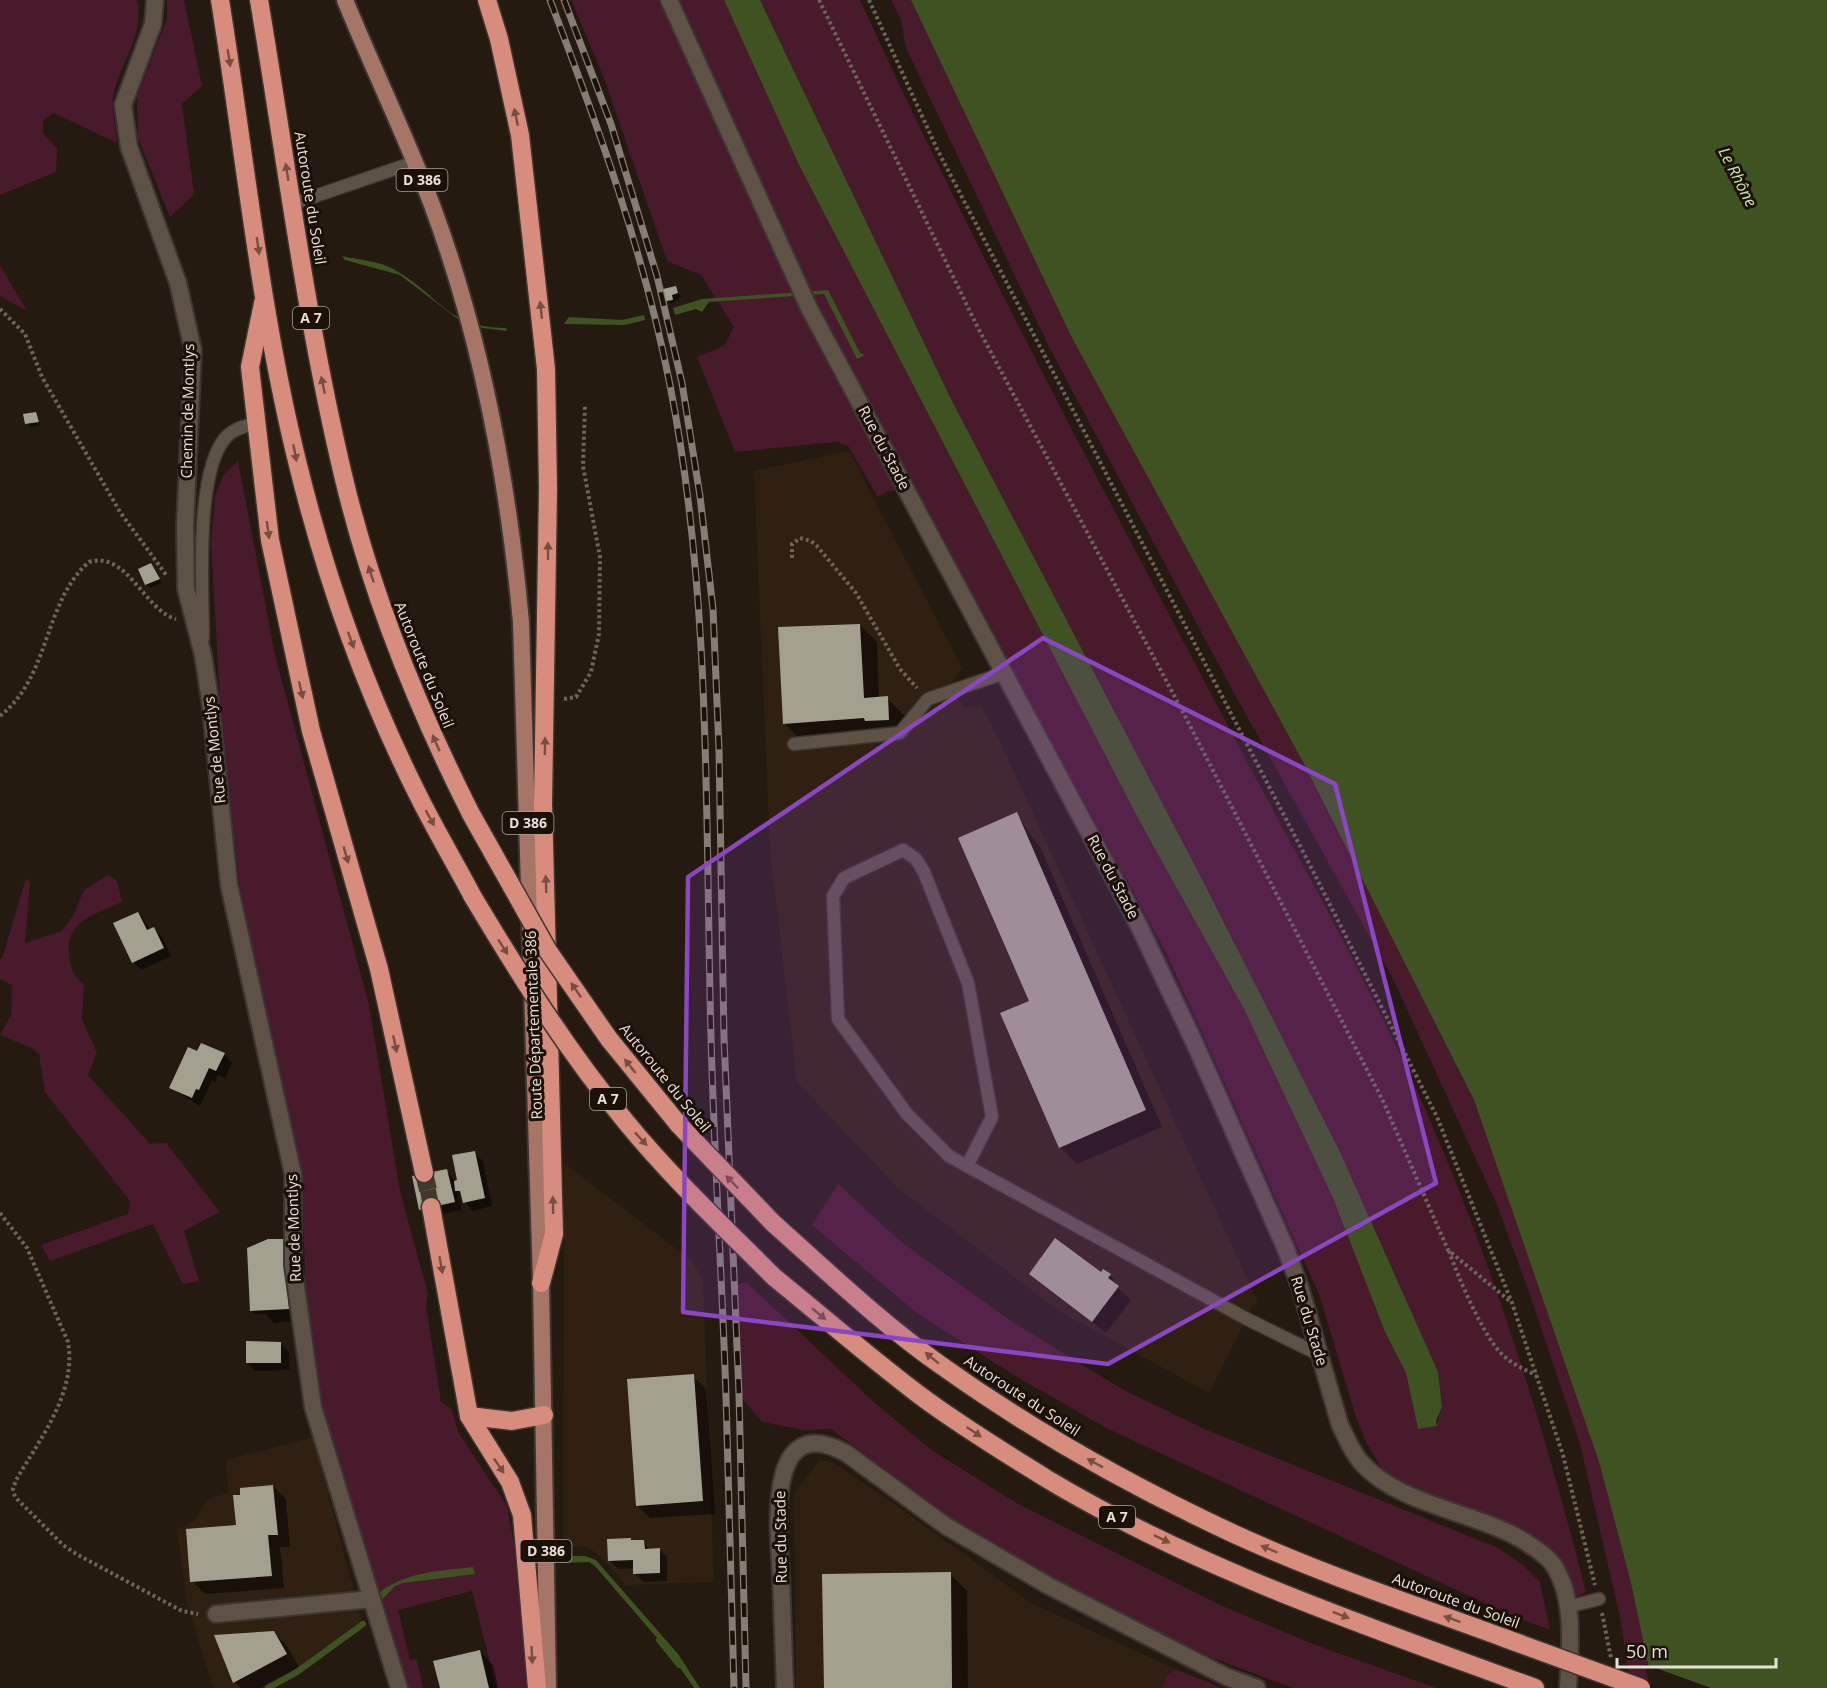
<svg xmlns="http://www.w3.org/2000/svg" width="1827" height="1688" viewBox="0 0 1827 1688" font-family="'Open Sans',sans-serif">
	<style>
		.built { fill: #302012 }
		.green { fill: #49192c }
		.water { fill: #3e5321 }
		.pier { fill: #241a10 }
		.shadow { fill: #0007 }
		.lines { fill: none; stroke-linecap: round; stroke-linejoin: round }
		.stream { stroke: #3e5321; stroke-width: 6 }
		.building { fill: #a4a08f }
		.primary-tunnel { stroke: #41382e; stroke-width: 16; stroke-dasharray: 16 8; stroke-linecap: butt }
		.motorway-tunnel { stroke: #41382e; stroke-width: 18; stroke-dasharray: 18 9; stroke-linecap: butt }
		.service-casing { stroke: #3d3531; stroke-width: 15 }
		.minor-casing { stroke: #3d3531; stroke-width: 20 }
		.primary-casing { stroke: #3d3531; stroke-width: 20 }
		.motorway-casing { stroke: #3d3531; stroke-width: 21 }
		.path { stroke: #6d645b; stroke-width: 4; stroke-dasharray: 3 3; stroke-linecap: butt }
		.service { stroke: #5e5246; stroke-width: 12 }
		.minor { stroke: #5e5246; stroke-width: 16 }
		.primary { stroke: #a77567; stroke-width: 16 }
		.motorway { stroke: #d78c7d; stroke-width: 18 }
		.rail-casing { stroke: #867e75; stroke-width: 7 }
		.rail { stroke: #1b1107; stroke-width: 4.5; stroke-dasharray: 14; stroke-linecap: butt }
		.motorway-bridge-casing { stroke: #3d3531; stroke-width: 21; stroke-linecap: butt }
		.motorway-bridge { stroke: #d78c7d; stroke-width: 18 }
		.oneway { fill: #794e42 }
		.marked { fill: #8b47c3; fill-opacity: 0.2; stroke: #8b47c3; stroke-width: 4.5; stroke-linejoin: round }
		.labels { text-anchor: middle; stroke-width: 6; stroke-linejoin: round; paint-order: stroke }
		.shield { fill: #1b1107; stroke: #aaa39b; stroke-width: 1.5 }
		.shield-label { font-size: 14px; font-weight: bold; fill: #e8e1da }
		.street-label { font-size: 15px; fill: #e8e1da; stroke: #1b1107 }
		.water-label { font-size: 16px; font-style: italic; fill: #c7ea9c; stroke: #1b1107 }
	</style>
	<rect width="100%" height="100%" fill="#241a10"/>
	<g class="built">
		<path d="M849,451L962,668L951,683L963,707H982L1002,746L1258,1302L1253,1305L1209,1393L1059,1311L898,1188L797,1082L770,850L754,471Z"/>
		<path d="M564,1163L692,1261L703,1280L714,1582L626,1585L597,1553L586,1547L563,1546Z"/>
		<path d="M313,1437L362,1622L289,1675L262,1688H213L187,1603L177,1530L193,1522L208,1499L228,1493L226,1460Z"/>
		<path d="M819,1461H831L889,1500L1031,1603L1175,1669L1167,1675L1162,1688H796L794,1493Z"/>
	</g>
	<g class="green">
		<path d="M0,0H137C145,31 122,62 114,91C110,105 116,127 117,143L54,113L43,120V133L57,149L56,172L0,195Z"/>
		<path d="M167,0H184L202,86L182,104L194,194L170,217L138,138L137,96L167,19Z"/>
		<path d="M571,0H724L799,165L1140,822L1244,1009L1333,1198L1385,1332L1406,1373L1418,1429L1436,1426L1442,1407L1340,1152L1202,879L951,399L760,0H860C975,251 1106,495 1235,739C1295,853 1360,966 1414,1084C1488,1247 1542,1419 1586,1592L1574,1598L1551,1551L1541,1541L1523,1529L1402,1482L1382,1469L1366,1442L1356,1417L1320,1297L1167,954L915,490L889,491L878,497L848,446L836,442L735,452L697,357L724,346L734,327L701,275L667,261L604,78Z"/>
		<path d="M891,0H911L1071,336L1304,764L1474,1100L1599,1462L1631,1583L1653,1688H1631L1620,1617L1580,1444L1528,1289L1497,1205L1393,979L1229,684L1049,347L906,48L901,20Z"/>
		<path d="M0,265L27,311L0,296Z"/>
		<path d="M238,461L275,655L369,1005L400,1191L428,1294L426,1306L441,1402L452,1410L458,1432L507,1506L514,1544L527,1688H496L472,1591L398,1610L410,1660L417,1659L423,1688H406L378,1604L321,1403L306,1299L302,1193L245,932L221,720L211,543L215,495L224,474Z"/>
		<path d="M108,875L117,881L122,902C97,914 66,920 69,952C71,970 71,972 84,985L82,1019L97,1053L88,1075L150,1144L166,1143L220,1212L184,1231L199,1281L183,1284L153,1224L50,1261L41,1245L128,1214L130,1201L45,1092L39,1054L32,1048L0,1035L11,1015L12,985L0,979V959H2L26,878L30,883L25,943L62,931L73,916L84,890Z"/>
		<path d="M838,1184L900,1241L1008,1319L1122,1389L1202,1428L1496,1547L1523,1565L1540,1582L1550,1630L1515,1617L1108,1429L1012,1374L917,1313L812,1225Z"/>
		<path d="M746,1282L876,1404L933,1451L1018,1504L1220,1605L1313,1644L1436,1688H1293L1213,1658L1125,1616L1016,1557L948,1516L831,1429L804,1430L762,1422L742,1398L738,1285Z"/>
		<path d="M1175,1669L1222,1688H1162L1167,1675Z"/>
	</g>
	<g class="water">
		<path d="M724,0H760L951,399L1202,879L1340,1152L1438,1372L1442,1407L1436,1421L1437,1426L1418,1429L1406,1373L1385,1332L1333,1198L1244,1009L1140,822L799,165Z"/>
		<path d="M911,0H1827V1688H1653L1631,1583L1599,1462L1474,1100L1304,764L1071,336Z"/>
		<path d="M342,256C358,260 381,261 395,270C441,296 445,327 506,328L507,331L467,326L400,275L345,260Z"/>
		<path d="M828,290L860,353L865,355L857,359L824,294L709,302L702,312L696,309L675,315L673,308L702,299Z"/>
		<path d="M644,315L645,320L625,325L564,324L569,317L622,320Z"/>
		<path d="M562,1556H585L596,1560L678,1654L700,1688H694L670,1653L595,1566L589,1562L562,1563Z"/>
		<path d="M473,1567L475,1574L403,1583L395,1586L378,1604L376,1595C404,1572 438,1571 473,1567Z"/>
	</g>
	<path class="pier" d="M1645,1664L1711,1688H1650Z"/>
	<g class="shadow">
		<path d="M675,287L681,297L671,304L668,300Z"/>
		<path d="M35,413L41,425L30,427L27,423Z"/>
		<path d="M154,569L162,583L150,588L147,584Z"/>
		<path d="M860,625L877,642L879,698H887L904,715L905,737L801,740L784,723Z"/>
		<path d="M1016,814L1041,849L1162,1127L1077,1164L1060,1147L1031,1001Z"/>
		<path d="M138,913L151,930L154,929L162,937L171,956L141,970L133,962Z"/>
		<path d="M198,1053L224,1054L232,1063L225,1078L218,1075L215,1082L212,1080L200,1106L171,1088Z"/>
		<path d="M474,1153L483,1161L492,1206L472,1211L458,1192L462,1210L429,1217L420,1209L446,1170L455,1182H459Z"/>
		<path d="M284,1240L301,1321L274,1323L266,1314H255L251,1311Z"/>
		<path d="M1104,1271L1114,1279L1111,1282L1131,1300L1106,1333L1031,1274L1107,1278Z"/>
		<path d="M280,1343L289,1352V1370L255,1371L247,1362Z"/>
		<path d="M693,1376L706,1389L715,1514L650,1518L637,1506Z"/>
		<path d="M273,1486L286,1499L290,1547H280L284,1588L205,1594L192,1581L238,1526L242,1496Z"/>
		<path d="M644,1541L648,1550L659,1549L667,1557V1581L643,1582L635,1573V1568L618,1569L610,1561L632,1542Z"/>
		<path d="M950,1574L967,1591L968,1688H825Z"/>
		<path d="M273,1632L286,1645L299,1667L260,1688H241L235,1682L216,1636Z"/>
		<path d="M480,1652L493,1665L498,1688H441Z"/>
	</g>
	<g class="lines">
		<g class="stream">
			<path d="M659,1640L679,1665"/>
			<path d="M268,1688L297,1672L363,1624"/>
		</g>
	</g>
	<g class="building">
		<path d="M676,286L678,293L672,295L673,300L666,301L663,289Z"/>
		<path d="M36,412L39,422L25,424L23,414Z"/>
		<path d="M151,563L160,579L145,585L138,569Z"/>
		<path d="M860,624L864,698L888,696L889,720L865,721L864,718L783,724L778,627Z"/>
		<path d="M1017,812L1146,1110L1059,1148L1000,1013L1029,1001L958,838Z"/>
		<path d="M138,912L147,930L154,927L164,948L132,963L113,923Z"/>
		<path d="M201,1043L225,1053L216,1071L209,1068L199,1090L196,1089L192,1098L169,1088L188,1047L197,1051Z"/>
		<path d="M475,1151L485,1198L463,1203L460,1191H455L454,1181L457,1180L452,1155Z"/>
		<path d="M447,1169L455,1202L419,1210L412,1176Z"/>
		<path d="M1055,1238L1101,1272L1103,1269L1111,1274L1108,1278L1119,1286L1092,1322L1029,1274Z"/>
		<path d="M268,1239H285L289,1309L250,1311L247,1248Z"/>
		<path d="M246,1341L281,1342V1363H246Z"/>
		<path d="M694,1374L703,1501L636,1506L627,1379Z"/>
		<path d="M273,1485L278,1535H268L272,1576L190,1582L186,1529L236,1525L233,1495H240V1488Z"/>
		<path d="M631,1538V1540H644L645,1549L660,1548V1573L633,1574V1560L608,1561L607,1539Z"/>
		<path d="M951,1572L952,1688H824L822,1574Z"/>
		<path d="M274,1631L287,1654L233,1683L214,1635Z"/>
		<path d="M480,1650L489,1688H440L433,1661Z"/>
	</g>
	<g class="lines">
		<path class="primary-tunnel" d="M428,1190L431,1207"/>
		<path class="motorway-tunnel" d="M424,1173L428,1190"/>
		<defs>
			<g id="service">
				<path d="M292,204L415,162"/>
				<path d="M203,638C203,591 194,470 227,436C235,428 246,426 256,423"/>
				<path d="M794,744L900,733L928,699L1004,673"/>
				<path d="M903,850L916,859L924,872L968,983L992,1117L967,1166L949,1156L907,1114L838,1019L833,896L844,878Z"/>
				<path d="M967,1166L1245,1318L1320,1355"/>
				<path d="M1567,1607L1599,1599"/>
			</g>
			<g id="minor">
				<path d="M155,0L153,24L123,105L129,147L178,283L193,350L185,526L186,589L203,655L210,700L229,885L293,1174V1265L313,1407L399,1688"/>
				<path d="M669,0L809,308L1138,924L1195,1044L1285,1247L1300,1287L1340,1425C1346,1437 1351,1450 1360,1461C1396,1504 1471,1511 1519,1538C1529,1544 1544,1553 1552,1563C1576,1596 1570,1650 1568,1688"/>
				<path d="M216,1614L372,1599"/>
				<path d="M785,1688C784,1651 782,1614 781,1577C779,1534 763,1408 846,1453L946,1526L1049,1586L1227,1677L1257,1688"/>
			</g>
			<path id="primary" d="M345,0C373,69 406,136 432,205C482,340 508,479 521,622L541,1283L548,1688"/>
			<g id="motorway">
				<path d="M220,0C245,155 260,313 298,465C326,579 366,692 419,797C436,831 455,863 473,897"/>
				<path d="M259,0C286,160 306,321 344,479C372,596 417,707 471,814"/>
				<path d="M487,0L499,39L520,135L546,369L548,489L543,804L554,1234L541,1283"/>
				<path d="M263,303L250,367L270,540L311,731L379,969L424,1173"/>
				<path d="M609,1039L679,1125"/>
				<path d="M431,1207L469,1416L510,1482L522,1515L537,1688"/>
				<path d="M773,1223C828,1272 882,1324 942,1366C1033,1431 1131,1486 1232,1533C1321,1574 1415,1605 1507,1639"/>
				<path d="M774,1277C822,1316 869,1357 918,1394C959,1425 1004,1452 1047,1479C1199,1570 1370,1627 1535,1688"/>
				<path d="M469,1416L512,1421L544,1415"/>
			</g>
		</defs>
		<use href="#service" class="service-casing"/>
		<use href="#minor" class="minor-casing"/>
		<use href="#primary" class="primary-casing"/>
		<use href="#motorway" class="motorway-casing"/>
		<g class="path">
			<path d="M819,0L978,328L1184,714L1383,1101L1448,1250L1511,1302"/>
			<path d="M869,0L938,151L1312,869L1437,1117L1512,1303L1563,1455L1595,1585"/>
			<path d="M0,309L25,334L42,377L120,512L167,576"/>
			<path d="M792,558V544L800,538L811,541L817,546L856,593L900,669L917,688"/>
			<path d="M564,699L576,697L591,672L599,634L600,557L583,466L585,405"/>
			<path d="M0,716C51,676 43,602 89,562C127,550 145,611 176,619"/>
			<path d="M0,1213L27,1248L68,1342C77,1392 40,1439 16,1480L13,1489L15,1497L63,1545L78,1555L182,1611L198,1614"/>
			<path d="M1449,1251C1458,1277 1482,1333 1500,1352C1510,1363 1523,1369 1536,1375"/>
			<path d="M1602,1613L1611,1658"/>
		</g>
		<use href="#service" class="service"/>
		<use href="#minor" class="minor"/>
		<use href="#primary" class="primary"/>
		<use href="#motorway" class="motorway"/>
		<defs>
			<g id="rail">
				<path d="M550,0C598,126 644,253 670,385C712,600 705,818 711,1036C714,1156 722,1276 726,1396C729,1493 731,1591 734,1688"/>
				<path d="M564,0L611,124L657,276L682,383L700,496L713,609L719,749L724,1038L739,1394L746,1688"/>
			</g>
		</defs>
		<use href="#rail" class="rail-casing"/>
		<use href="#rail" class="rail"/>
		<defs>
			<g id="motorway-bridge">
				<path d="M471,814L548,951L609,1039"/>
				<path d="M473,897C519,974 568,1052 626,1122C671,1177 724,1227 774,1277"/>
				<path d="M679,1125L773,1223"/>
				<path d="M1507,1639L1641,1688"/>
			</g>
		</defs>
		<use href="#motorway-bridge" class="motorway-bridge-casing"/>
		<use href="#motorway-bridge" class="motorway-bridge"/>
	</g>
	<defs><path id="oneway-solid" d="M-6-.8H1V-3.2L6.5 0L1 3.2V.8H-6Z" transform="scale(1.5)"/></defs>
	<g class="oneway">
		<use href="#oneway-solid" transform="translate(229 58) rotate(81)"/>
		<use href="#oneway-solid" transform="translate(516 117) rotate(-102)"/>
		<use href="#oneway-solid" transform="translate(287 172) rotate(-99)"/>
		<use href="#oneway-solid" transform="translate(258 246) rotate(82)"/>
		<use href="#oneway-solid" transform="translate(541 310) rotate(-96)"/>
		<use href="#oneway-solid" transform="translate(323 385) rotate(-102)"/>
		<use href="#oneway-solid" transform="translate(295 453) rotate(79)"/>
		<use href="#oneway-solid" transform="translate(268 530) rotate(82)"/>
		<use href="#oneway-solid" transform="translate(548 551) rotate(-90)"/>
		<use href="#oneway-solid" transform="translate(371 574) rotate(-108)"/>
		<use href="#oneway-solid" transform="translate(351 640) rotate(70)"/>
		<use href="#oneway-solid" transform="translate(301 690) rotate(77)"/>
		<use href="#oneway-solid" transform="translate(436 743) rotate(-114)"/>
		<use href="#oneway-solid" transform="translate(545 746) rotate(-89)"/>
		<use href="#oneway-solid" transform="translate(430 818) rotate(61)"/>
		<use href="#oneway-solid" transform="translate(346 855) rotate(74)"/>
		<use href="#oneway-solid" transform="translate(546 884) rotate(-92)"/>
		<use href="#oneway-solid" transform="translate(503 947) rotate(58)"/>
		<use href="#oneway-solid" transform="translate(576 990) rotate(-125)"/>
		<use href="#oneway-solid" transform="translate(395 1044) rotate(78)"/>
		<use href="#oneway-solid" transform="translate(630 1066) rotate(-128)"/>
		<use href="#oneway-solid" transform="translate(641 1139) rotate(47)"/>
		<use href="#oneway-solid" transform="translate(732 1182) rotate(-134)"/>
		<use href="#oneway-solid" transform="translate(553 1205) rotate(-91)"/>
		<use href="#oneway-solid" transform="translate(441 1265) rotate(80)"/>
		<use href="#oneway-solid" transform="translate(819 1314) rotate(40)"/>
		<use href="#oneway-solid" transform="translate(932 1358) rotate(-141)"/>
		<use href="#oneway-solid" transform="translate(974 1432) rotate(34)"/>
		<use href="#oneway-solid" transform="translate(1095 1463) rotate(-151)"/>
		<use href="#oneway-solid" transform="translate(499 1466) rotate(56)"/>
		<use href="#oneway-solid" transform="translate(1162 1539) rotate(26)"/>
		<use href="#oneway-solid" transform="translate(1269 1549) rotate(-157)"/>
		<use href="#oneway-solid" transform="translate(1341 1615) rotate(21)"/>
		<use href="#oneway-solid" transform="translate(1452 1619) rotate(-160)"/>
		<use href="#oneway-solid" transform="translate(532 1655) rotate(87)"/>
	</g>
	<path class="marked" d="M1043,638L1335,784L1436,1183L1108,1364L683,1312L688,877Z"/>
	<g class="labels">
		<g class="shield">
			<rect x="396.5" y="169" width="51" height="22" rx="4.5"/>
			<rect x="293" y="307" width="36" height="22" rx="4.5"/>
			<rect x="502.5" y="812" width="51" height="22" rx="4.5"/>
			<rect x="590" y="1088" width="36" height="22" rx="4.5"/>
			<rect x="1099" y="1506" width="36" height="22" rx="4.5"/>
			<rect x="520.5" y="1540" width="51" height="22" rx="4.5"/>
		</g>
		<g class="shield-label">
			<text x="422" y="185">D 386</text>
			<text x="311" y="323">A 7</text>
			<text x="528" y="828">D 386</text>
			<text x="608" y="1104">A 7</text>
			<text x="1117" y="1522">A 7</text>
			<text x="546" y="1556">D 386</text>
		</g>
		<g class="street-label">
			<text transform="translate(310 198) rotate(81)" y="5">Autoroute du Soleil</text>
			<text transform="translate(188 411) rotate(-89)" y="5">Chemin de Montlys</text>
			<text transform="translate(884 448) rotate(62)" y="5">Rue du Stade</text>
			<text transform="translate(424 665) rotate(68)" y="5">Autoroute du Soleil</text>
			<text transform="translate(215 750) rotate(-96)" y="5">Rue de Montlys</text>
			<text transform="translate(1113 877) rotate(62)" y="5">Rue du Stade</text>
			<text transform="translate(534 1025) rotate(-92)" y="5">Route Départementale 386</text>
			<text transform="translate(665 1078) rotate(51)" y="5">Autoroute du Soleil</text>
			<text transform="translate(294 1228) rotate(-92)" y="5">Rue de Montlys</text>
			<text transform="translate(1309 1321) rotate(73)" y="5">Rue du Stade</text>
			<text transform="translate(1022 1396) rotate(33)" y="5">Autoroute du Soleil</text>
			<text transform="translate(781 1537) rotate(-91)" y="5">Rue du Stade</text>
			<text transform="translate(1456 1601) rotate(20)" y="5">Autoroute du Soleil</text>
		</g>
		<g class="water-label">
			<text transform="translate(1738 177) rotate(63)" y="6">Le Rhône</text>
		</g>
	</g>
	<path d="M1617 1658v9h159v-9" fill="none" stroke="#e8e1da" stroke-width="3"/>
	<text x="1626" y="1658" font-size="18" fill="#e8e1da" stroke="#1b1107" stroke-width="4.5" paint-order="stroke">50 m</text>
</svg>
